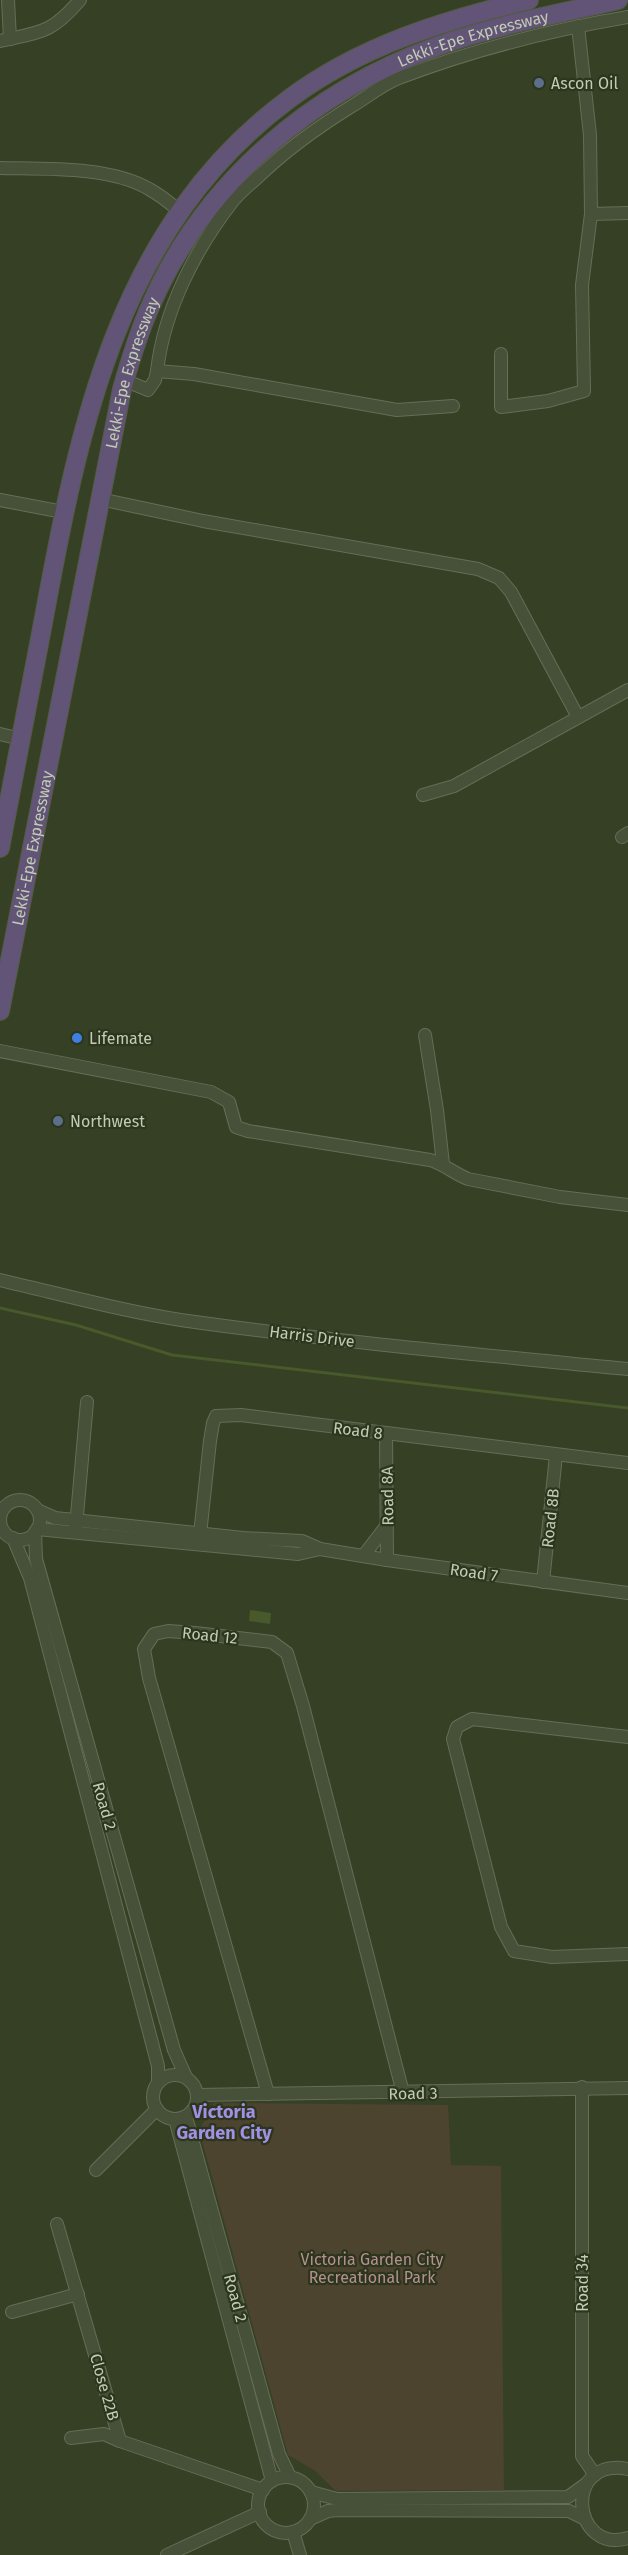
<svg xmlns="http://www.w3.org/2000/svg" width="628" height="2555" viewBox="0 0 628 2555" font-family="'Fira Sans',sans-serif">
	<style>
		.green { fill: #4c442e }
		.water { fill: #48592b }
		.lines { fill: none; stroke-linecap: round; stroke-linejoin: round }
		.stream { stroke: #48592b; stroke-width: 3 }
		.minor-casing { stroke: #656e56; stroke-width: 14 }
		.highway-casing { stroke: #525b43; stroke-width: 20 }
		.minor { stroke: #475038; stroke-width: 12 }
		.highway { stroke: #625476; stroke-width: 18 }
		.service-dot { fill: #5c6f8a; stroke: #2c351d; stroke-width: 2 }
		.shop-dot { fill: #3f7fe0; stroke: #2c351d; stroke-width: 2 }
		.labels { text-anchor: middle; stroke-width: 4.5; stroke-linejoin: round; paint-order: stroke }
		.street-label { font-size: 16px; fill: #c2cbb4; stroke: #2c351d }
		.poi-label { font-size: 16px; fill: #c2cbb4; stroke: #2c351d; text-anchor: start }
		.park-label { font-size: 16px; fill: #b6908f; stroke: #2c351d }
		.neighbourhood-label { font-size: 18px; font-weight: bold; fill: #a290e5; stroke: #2c351d }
	</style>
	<rect width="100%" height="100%" fill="#364024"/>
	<path class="green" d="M214,2103L448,2105L451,2165L501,2166L504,2490L336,2491L314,2470L288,2455L199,2130Z"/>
	<path class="water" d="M250,1610L271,1613L270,1624L249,1621Z"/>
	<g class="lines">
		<path class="stream" d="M0,1308L76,1325L172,1355L628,1408"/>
		<defs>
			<g id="minor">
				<path d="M8,0L10,39"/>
				<path d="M578,26L590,135L591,214L628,213"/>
				<path d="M0,41C40,32 51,34 80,0"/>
				<path d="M0,168C45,169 110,166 149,189C160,195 170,203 179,211"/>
				<path d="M501,354V407L548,401L584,391L582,285L591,214"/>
				<path d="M157,371C164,310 195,250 232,202C239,193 249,185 258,177C287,149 318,127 352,106C367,97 383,84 399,78C472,50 552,30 628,17"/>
				<path d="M124,380L148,390L155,380L157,371L194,374L397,410L453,406"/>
				<path d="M100,499L203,521L478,569L499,578L511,592L578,717"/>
				<path d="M0,500L63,512"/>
				<path d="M0,734L21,739"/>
				<path d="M423,795L454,786L628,690"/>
				<path d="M622,837L628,833"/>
				<path d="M425,1035L437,1110L443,1164"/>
				<path d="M0,1051L211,1092L229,1102L236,1127L248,1131L430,1160C444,1164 455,1174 468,1179L560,1197L628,1205"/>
				<path d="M0,1280C65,1295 129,1313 195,1322C339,1342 484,1355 628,1369"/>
				<path d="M386,1433L387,1560"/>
				<circle cx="20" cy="1520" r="20"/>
				<path d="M37,1510L55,1518L243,1538L302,1541L320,1549L387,1560L628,1593"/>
				<path d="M76,1527L87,1402"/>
				<path d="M37,1529L298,1554L320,1549"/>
				<path d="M35,1532L36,1559L174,2050L186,2077"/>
				<path d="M13,1538L30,1578L158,2066V2082"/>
				<path d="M199,1544L210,1441L213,1423L216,1416L241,1415L628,1463"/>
				<path d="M364,1555L387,1525"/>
				<path d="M543,1582L556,1455"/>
				<path d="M628,1737L472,1719L457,1727L453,1739L501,1927L514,1951L552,1957L628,1954"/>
				<circle cx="175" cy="2097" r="22"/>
				<path d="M582,2087V2456L595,2475"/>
				<path d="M268,2094L149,1678L144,1649L154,1634L168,1631L195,1633L272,1642L287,1653L303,1706L403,2093"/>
				<path d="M198,2095L628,2088"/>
				<path d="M186,2117L279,2454L290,2477"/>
				<path d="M175,2119L272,2481"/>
				<path d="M96,2170L157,2109"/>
				<path d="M57,2224L120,2441L263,2490"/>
				<path d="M12,2312L78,2294"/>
				<path d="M71,2438L104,2434L120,2441"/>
				<path d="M628,2469C562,2456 572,2555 628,2538"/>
				<circle cx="286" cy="2505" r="28"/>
				<path d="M311,2492L337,2499L568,2497L586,2484"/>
				<path d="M310,2519L328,2511L338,2510L569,2511L585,2519"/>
				<path d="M293,2532L300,2555"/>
				<path d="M167,2555L260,2512"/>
			</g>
			<g id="highway">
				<path d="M0,848C15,773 29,698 43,623C79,426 118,226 289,99C360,46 444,20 529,0"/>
				<path id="s1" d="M0,1011L122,389C130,361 138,334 150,307C203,183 312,91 438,46C496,25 558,14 618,0"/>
			</g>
		</defs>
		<use href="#minor" class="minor-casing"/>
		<use href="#highway" class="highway-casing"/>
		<use href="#minor" class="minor"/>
		<use href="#highway" class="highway"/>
	</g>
	<g class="service-dot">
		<circle cx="539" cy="83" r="6"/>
		<circle cx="58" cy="1121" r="6"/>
	</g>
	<circle class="shop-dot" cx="77" cy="1038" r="6"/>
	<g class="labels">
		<g class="street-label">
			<text dy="6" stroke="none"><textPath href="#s1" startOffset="1156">Lekki-Epe Expressway</textPath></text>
			<text dy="6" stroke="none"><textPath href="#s1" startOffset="652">Lekki-Epe Expressway</textPath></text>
			<text dy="6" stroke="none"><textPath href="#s1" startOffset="166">Lekki-Epe Expressway</textPath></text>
			<text transform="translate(312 1336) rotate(7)" y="6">Harris Drive</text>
			<text transform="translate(358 1430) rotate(7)" y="6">Road 8</text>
			<text transform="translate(387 1496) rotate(-91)" y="6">Road 8A</text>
			<text transform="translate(550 1518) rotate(-84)" y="6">Road 8B</text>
			<text transform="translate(474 1572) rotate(8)" y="6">Road 7</text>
			<text transform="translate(210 1635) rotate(6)" y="6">Road 12</text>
			<text transform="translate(105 1806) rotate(74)" y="6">Road 2</text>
			<text transform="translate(413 2093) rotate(-1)" y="6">Road 3</text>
			<text transform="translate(582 2283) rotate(-90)" y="6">Road 34</text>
			<text transform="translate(236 2298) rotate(75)" y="6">Road 2</text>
			<text transform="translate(105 2387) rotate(74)" y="6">Close 22B</text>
		</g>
		<g class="poi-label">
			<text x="551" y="89">Ascon Oil</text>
			<text x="89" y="1044">Lifemate</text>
			<text x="70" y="1127">Northwest</text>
		</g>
		<g class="park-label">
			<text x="372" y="2265">Victoria Garden City<tspan x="372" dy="18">Recreational Park</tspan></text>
		</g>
		<g class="neighbourhood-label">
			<text x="224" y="2118">Victoria<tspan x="224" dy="21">Garden City</tspan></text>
		</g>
	</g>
</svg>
